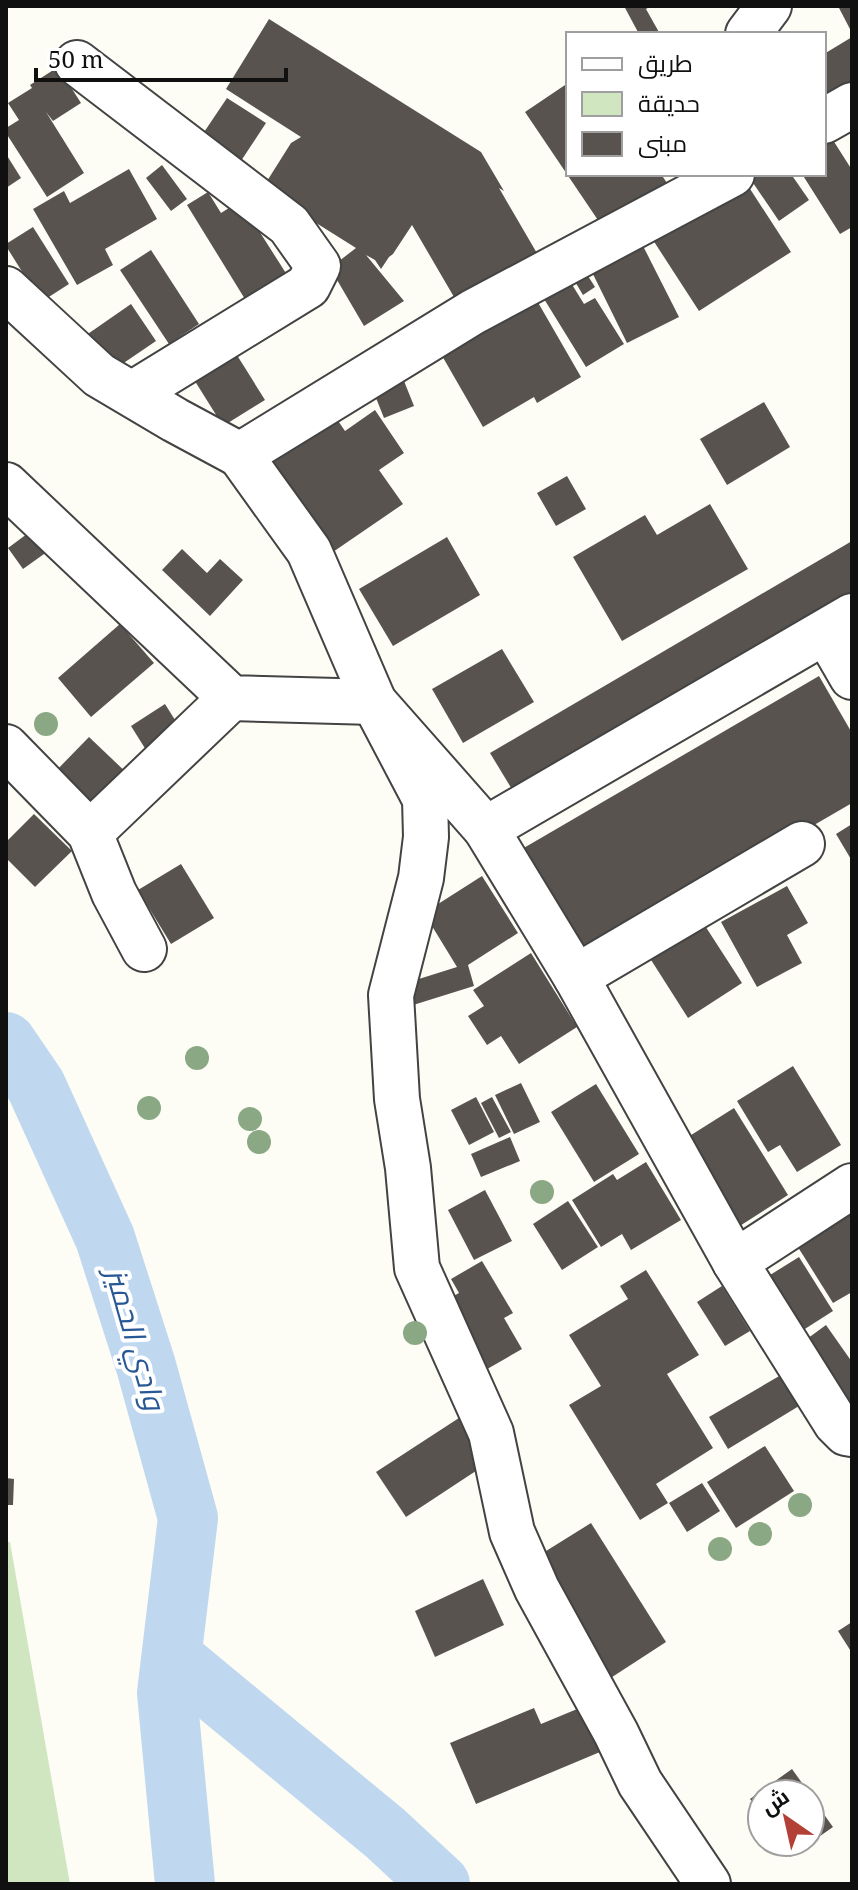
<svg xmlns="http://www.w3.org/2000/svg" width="858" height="1890" viewBox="0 0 858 1890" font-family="'Noto Serif',Cairo,serif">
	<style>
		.green { fill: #d0e6c1 }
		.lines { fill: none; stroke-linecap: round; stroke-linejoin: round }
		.river { stroke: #bfd8f0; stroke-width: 60 }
		.building { fill: #58534e }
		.minor-casing { stroke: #434343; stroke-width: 48 }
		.minor { stroke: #fff; stroke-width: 44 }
		.tree { fill: #8aa884 }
		.labels { text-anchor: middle; stroke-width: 8; stroke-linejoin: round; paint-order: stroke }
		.water-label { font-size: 30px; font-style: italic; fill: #275895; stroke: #fff }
	</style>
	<rect width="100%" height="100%" fill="#fefdf5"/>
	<path class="green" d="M6,1542H10L70,1884H6Z"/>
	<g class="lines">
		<g class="river">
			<path d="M6,1042L36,1086L105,1238L146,1366L188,1518L167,1693L185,1884"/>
			<path d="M172,1657L385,1833L440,1884"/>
		</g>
	</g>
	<g class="building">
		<path d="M624,6H651L646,9L660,34H639Z"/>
		<path d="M838,6H852V33Z"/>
		<path d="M269,19L481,152L504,191L499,188L538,255L461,301L454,297L412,225L393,254L389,257L381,269L375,260L366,255L404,301L364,326L330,268L356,248L262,189L291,143L301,137L226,89Z"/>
		<path d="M852,37V96L824,113V54Z"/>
		<path d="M58,67L81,103L53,121L46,112L84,173L47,197L6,133V128L19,120L8,103L32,88L30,85Z"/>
		<path d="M568,83V174H661L673,192L608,235L525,112Z"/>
		<path d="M227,98L266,123L231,176L192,150Z"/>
		<path d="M824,126L852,170V227L840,234L802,174H824Z"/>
		<path d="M6,154L21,178L6,188Z"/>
		<path d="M162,165L187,199L171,211L146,178Z"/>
		<path d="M129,169L157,219L105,249L113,265L77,285L33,209L64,191L70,203Z"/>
		<path d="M760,174H791L809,200L779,221L751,180Z"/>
		<path d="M743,178L791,252L699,311L651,237Z"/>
		<path d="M208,192L221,213L240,201L289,278L248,304L187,205Z"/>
		<path d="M33,227L69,284L41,302L6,246V244Z"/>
		<path d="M639,238L679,317L627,343L588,264Z"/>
		<path d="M151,250L199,324L169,344L120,270Z"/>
		<path d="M583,268L595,287L583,295L571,275Z"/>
		<path d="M568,278L584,304L595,298L624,344L586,367L541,294Z"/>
		<path d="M536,299L581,377L537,403L534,397L483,427L441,354Z"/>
		<path d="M131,304L156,341L106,375L82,338Z"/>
		<path d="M230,344L265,400L223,426L188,370Z"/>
		<path d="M400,371L414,406L384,418L370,383Z"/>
		<path d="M764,402L790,447L727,485L700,439Z"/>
		<path d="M330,409L345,431L375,410L404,453L379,470L403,504L330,554L262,456Z"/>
		<path d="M567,476L586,509L556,526L537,493Z"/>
		<path d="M710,504L748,569L622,641L573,557L645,515L657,535Z"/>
		<path d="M35,528L51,549L23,569L8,548Z"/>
		<path d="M447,537L480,595L393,646L359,589Z"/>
		<path d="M852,541V607L519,801L490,753Z"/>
		<path d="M182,549L207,573L220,559L243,580L210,616L162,570Z"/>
		<path d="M120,624L154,663L91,717L58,678Z"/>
		<path d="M502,649L534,702L463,743L432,689Z"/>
		<path d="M819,676L852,733V803L585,958L522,849Z"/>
		<path d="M165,704L180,728L146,750L131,726Z"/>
		<path d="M89,737L131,777L94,816L52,775Z"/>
		<path d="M34,814L72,851L35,887L6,858V842Z"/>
		<path d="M852,824V861L836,834Z"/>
		<path d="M181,864L214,918L171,944L138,890Z"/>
		<path d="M482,876L518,933L468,965L474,986L410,1006L403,984L457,967L424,913Z"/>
		<path d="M787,886L808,923L787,935L802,963L757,987L721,922Z"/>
		<path d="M700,918L742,983L688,1018L646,952Z"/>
		<path d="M531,953L577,1027L519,1064L501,1036L487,1045L468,1016L484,1006L473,990Z"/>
		<path d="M793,1066L841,1145L797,1172L780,1145L768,1152L737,1101Z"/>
		<path d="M521,1083L540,1122L514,1134L495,1095Z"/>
		<path d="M596,1084L639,1154L594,1182L551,1112Z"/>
		<path d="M476,1097L494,1132L469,1145L451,1110Z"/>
		<path d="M492,1097L511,1132L499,1138L481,1103Z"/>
		<path d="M734,1108L788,1195L735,1229L680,1142Z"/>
		<path d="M510,1137L520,1161L481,1177L471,1154Z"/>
		<path d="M646,1162L681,1220L631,1250L622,1234L601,1247L572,1200L613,1174L617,1180Z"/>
		<path d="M485,1190L512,1241L474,1260L448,1210Z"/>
		<path d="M568,1201L598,1247L562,1270L533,1224Z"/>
		<path d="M852,1204V1292L833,1303L791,1236Z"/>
		<path d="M799,1257L833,1311L797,1334L762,1280Z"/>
		<path d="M482,1261L513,1313L504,1318L522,1349L482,1372L441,1303L459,1293L451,1279Z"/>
		<path d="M646,1270L699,1355L667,1374L713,1448L656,1484L668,1503L640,1520L569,1405L601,1386L569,1335L628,1299L620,1286Z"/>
		<path d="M722,1286L750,1331L725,1346L697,1302Z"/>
		<path d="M826,1325L852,1362V1401L845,1406L800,1344Z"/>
		<path d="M781,1375L799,1406L728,1449L709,1417Z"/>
		<path d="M462,1416L491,1461L406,1517L376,1472Z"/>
		<path d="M765,1446L794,1491L736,1528L707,1482Z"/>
		<path d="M6,1478L14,1479L13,1505H6Z"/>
		<path d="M702,1483L720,1511L687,1532L669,1503Z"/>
		<path d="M591,1523L666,1642L606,1681L530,1561Z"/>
		<path d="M483,1579L504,1625L435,1657L415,1611Z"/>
		<path d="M852,1622V1653L838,1631Z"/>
		<path d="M582,1707L600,1752L476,1804L450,1743L534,1708L541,1724Z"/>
		<path d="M792,1769L810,1794H762V1816L750,1799Z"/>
		<path d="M810,1795L833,1827L790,1857L780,1842H810Z"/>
	</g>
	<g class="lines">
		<defs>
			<g id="minor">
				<path d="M748,34L769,6"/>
				<path d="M77,63L289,225L318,266L308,286L132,394"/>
				<path d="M824,121L852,105"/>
				<path d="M6,289L99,375L175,420L240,455"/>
				<path d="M6,485L231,698L374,702L486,829"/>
				<path d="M852,616L486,829L576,977L735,1262L852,1186"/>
				<path d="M826,632L852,677"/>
				<path d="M6,747L90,833L114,893L144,949"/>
				<path d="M90,833L231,698"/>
				<path d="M576,977L802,844"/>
				<path d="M735,1262L836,1423L846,1433L852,1434"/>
				<path d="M708,1884L640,1783L616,1733L537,1589L512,1532L491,1433L417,1268L408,1168L397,1099L391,995L421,878L426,837L425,799L374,702L309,551L240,455L473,312L732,174"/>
			</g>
		</defs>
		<use href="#minor" class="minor-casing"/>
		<use href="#minor" class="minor"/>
	</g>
	<g class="tree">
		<circle cx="46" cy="724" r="12"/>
		<circle cx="197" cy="1058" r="12"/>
		<circle cx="149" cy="1108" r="12"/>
		<circle cx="250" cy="1119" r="12"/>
		<circle cx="259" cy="1142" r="12"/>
		<circle cx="542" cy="1192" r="12"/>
		<circle cx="415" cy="1333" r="12"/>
		<circle cx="800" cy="1505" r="12"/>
		<circle cx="760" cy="1534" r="12"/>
		<circle cx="720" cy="1549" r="12"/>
	</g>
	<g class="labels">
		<g class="water-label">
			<text transform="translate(135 1339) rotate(74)" y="10">وادي الحميز</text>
		</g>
	</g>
	<rect width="858" height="1890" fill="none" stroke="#101010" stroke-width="16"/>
	<rect x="566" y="32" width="260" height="144" fill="#ffffff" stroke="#9f9f9f" stroke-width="2"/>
	<rect x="582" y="58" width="40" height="12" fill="#ffffff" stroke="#9f9f9f" stroke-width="2"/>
	<text x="638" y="72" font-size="24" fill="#101010">طريق</text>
	<rect x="582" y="92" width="40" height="24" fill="#d0e6c1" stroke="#9f9f9f" stroke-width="2"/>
	<text x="638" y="112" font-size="24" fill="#101010">حديقة</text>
	<rect x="582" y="132" width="40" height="24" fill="#58534e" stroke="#9f9f9f" stroke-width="2"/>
	<text x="638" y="152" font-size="24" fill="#101010">مبنى</text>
	<g transform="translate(786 1818) rotate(326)"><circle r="38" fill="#ffffff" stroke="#9f9f9f" stroke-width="2"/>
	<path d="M0-6L14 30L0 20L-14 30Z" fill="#b24037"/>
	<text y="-12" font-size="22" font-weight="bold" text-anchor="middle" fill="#101010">ش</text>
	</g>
	<path d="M36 68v12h250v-12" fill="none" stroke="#101010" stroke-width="4"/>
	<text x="48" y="68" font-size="24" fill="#101010" stroke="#ffffff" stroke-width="6" paint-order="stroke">50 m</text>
</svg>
